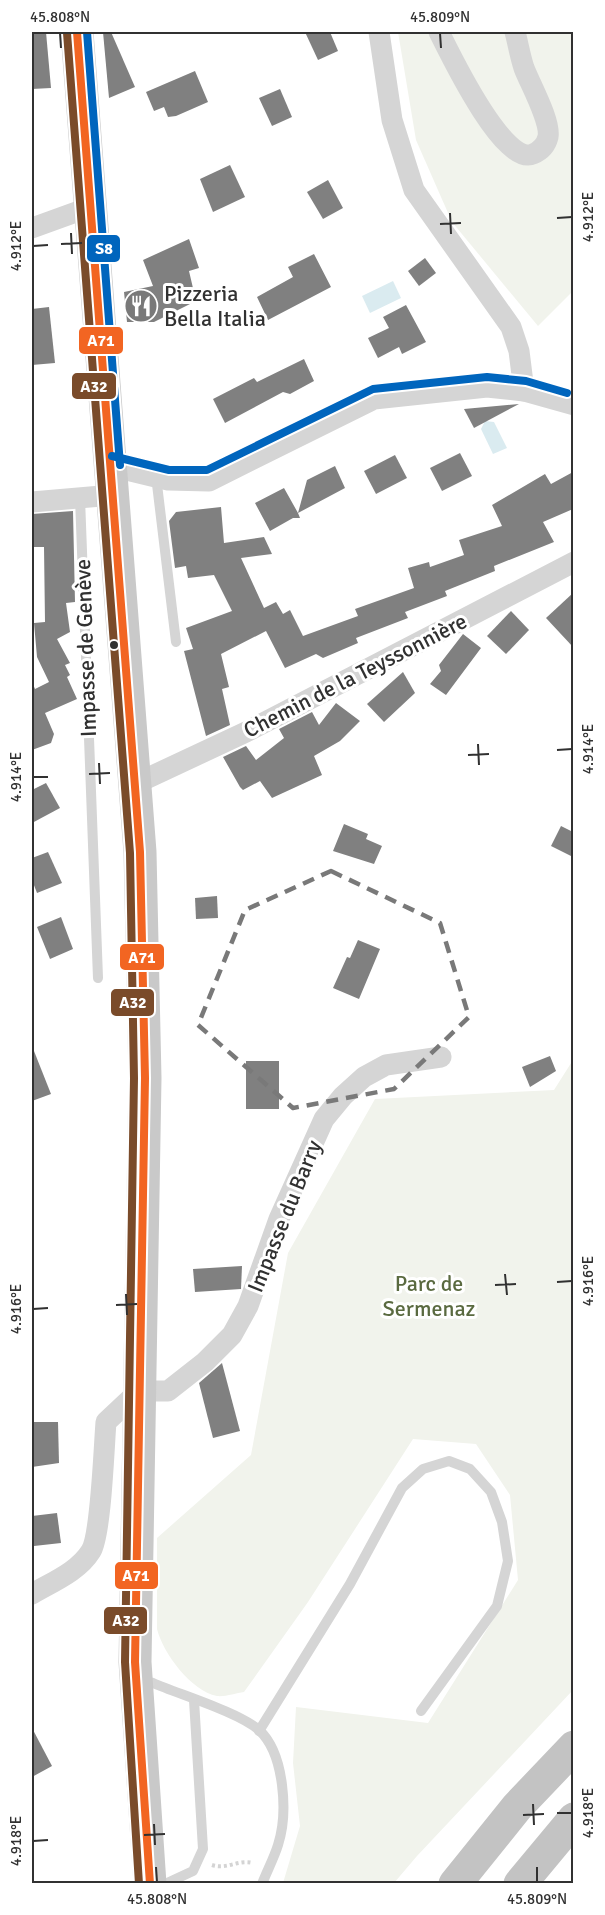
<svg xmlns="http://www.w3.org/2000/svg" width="605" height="1915" viewBox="0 0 605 1915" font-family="Signika,sans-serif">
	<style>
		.green { fill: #f1f3ec }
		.water { fill: #daebf0 }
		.building { fill: #808080 }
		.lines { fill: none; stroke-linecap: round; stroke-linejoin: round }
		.path { stroke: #d4d4d4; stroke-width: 4; stroke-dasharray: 3 3; stroke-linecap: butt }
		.service { stroke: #d5d5d5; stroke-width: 10 }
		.minor { stroke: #d5d5d5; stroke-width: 21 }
		.primary { stroke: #c9c9c9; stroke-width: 33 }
		.motorway { stroke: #c3c3c3; stroke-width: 33 }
		.bus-1-casing { stroke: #fff; stroke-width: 12 }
		.bus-2-casing { stroke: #fff; stroke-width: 12 }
		.bus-3-casing { stroke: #fff; stroke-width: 12 }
		.bus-1 { stroke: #f26522; stroke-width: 8 }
		.bus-2 { stroke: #7a4b2a; stroke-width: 8 }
		.bus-3 { stroke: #0065bd; stroke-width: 8 }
		.marked { fill: none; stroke: #797979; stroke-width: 4.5; stroke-dasharray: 12 8; stroke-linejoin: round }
		.ticks { fill: none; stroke: #313131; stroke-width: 2 }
		.bus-dot { fill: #313131; stroke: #fff; stroke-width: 2 }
		.labels { text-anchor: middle; stroke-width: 6; stroke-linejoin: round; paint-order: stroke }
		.poi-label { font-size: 22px; fill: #313131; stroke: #fff; text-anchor: start }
		.street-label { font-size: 22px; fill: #313131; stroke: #fff }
		.park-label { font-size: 22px; fill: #5a6a40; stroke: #fff }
		.line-badge { stroke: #fff; stroke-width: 2 }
		.badge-label { font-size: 16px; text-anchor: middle; font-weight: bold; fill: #fff }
		.neatline { fill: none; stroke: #313131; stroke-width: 2 }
		.ticks-label { font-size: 15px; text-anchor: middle; fill: #313131 }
	</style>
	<rect width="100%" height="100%" fill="#fff"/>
	<g class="green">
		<path d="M398,32H573V291L538,326L452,222L416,140Z"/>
		<path d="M573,1060V1690L417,1856L394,1883H283L300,1826L293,1763L296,1707L428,1723L518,1580L510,1495L476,1444L413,1439L308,1602L244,1692C236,1693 225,1697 217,1696C191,1691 163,1653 157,1629V1538L251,1455L288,1253L375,1099L554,1090Z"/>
	</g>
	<g class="water">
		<path d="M393,281L401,298L370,313L362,296Z"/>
		<path d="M485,421L494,422L507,448L493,454L481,429Z"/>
	</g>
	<g class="building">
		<path d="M32,32H46L51,88L32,89Z"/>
		<path d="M103,32H111L135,87L109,98Z"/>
		<path d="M305,32H330L338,51L318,60Z"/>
		<path d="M195,71L208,102L176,116L168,117L164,107L154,111L146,92Z"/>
		<path d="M280,89L292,117L272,126L259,98Z"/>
		<path d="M230,165L245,197L213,212L200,179Z"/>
		<path d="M328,180L343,208L323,219L307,192Z"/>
		<path d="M189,239L199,268L189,271L196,301L154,322H127L124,292L153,286L143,260Z"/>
		<path d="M314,254L331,287L268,320L257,297L293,277L288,267Z"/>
		<path d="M425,258L436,273L419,286L408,271Z"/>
		<path d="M406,305L426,342L402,354L399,347L378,358L368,338L389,328L383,317Z"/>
		<path d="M49,307L55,363L32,365V309Z"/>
		<path d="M304,359L314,381L290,394L283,392L225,423L213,399L254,378L257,382Z"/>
		<path d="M519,404L474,428L464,409Z"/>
		<path d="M460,453L472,476L442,491L430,468Z"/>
		<path d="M395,455L407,478L376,494L364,471Z"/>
		<path d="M335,466L345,488L298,513L300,518H293L270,531L255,503L284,488L298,513L307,480Z"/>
		<path d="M573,472V509L543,522L554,542L494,566L495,571L445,591L447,596L405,612L408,618L356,638L358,643L323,658L316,654L285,668L266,631L221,654L229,687L222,689L230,725L206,736L184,651L193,649L186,628L232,611L214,575L188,578L186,566L175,568L169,521L176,512L221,507L224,543L264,537L272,554L241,558L264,608L276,602L283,614L290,610L303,636L358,616L355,609L414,588L408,568L429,562L430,567L464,555L459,540L502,526L492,505L545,474L551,484Z"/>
		<path d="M73,511L75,602L66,603L70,632L57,639L70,663L65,665L70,675L67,677L77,699L45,713L54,734L51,743L32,750V682L35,689L49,682L37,657L34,623L45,622L44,547H32V514Z"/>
		<path d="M573,593V647L546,618Z"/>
		<path d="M511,611L529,630L506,654L487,636Z"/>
		<path d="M463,634L481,648L446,695L430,684L441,671L439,665Z"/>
		<path d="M403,672L415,693L384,722L367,704Z"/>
		<path d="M336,703L360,721L340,741L314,756L322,775L272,798L260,781L243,790L240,787L223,757L246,746L256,760L284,738L279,729L312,712L319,725Z"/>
		<path d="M46,783L60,808L32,823V790Z"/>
		<path d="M344,824L368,834L366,839L382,846L374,864L333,851Z"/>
		<path d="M561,826L573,832V857L551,846Z"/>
		<path d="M48,852L62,883L37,893L32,880V858Z"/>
		<path d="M217,896L218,918L196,919L195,898Z"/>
		<path d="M61,917L73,949L50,959L37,927Z"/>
		<path d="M358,940L380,949L359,999L333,988L347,957L350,958Z"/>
		<path d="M32,1046L51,1094L32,1101Z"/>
		<path d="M550,1056L556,1071L530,1087L522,1067Z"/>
		<rect x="246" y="1061" width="33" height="48"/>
		<path d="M242,1266L241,1289L195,1292L193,1269Z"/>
		<path d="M222,1363L240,1431L213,1438L199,1383Z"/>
		<path d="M32,1422H58L59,1463L32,1467Z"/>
		<path d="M57,1513L61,1543L34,1546L32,1516Z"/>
		<path d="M32,1728L52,1766L32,1777Z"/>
	</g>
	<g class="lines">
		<path class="path" d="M212,1865C227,1870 238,1859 253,1863"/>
		<g class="service">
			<path d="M156,476L176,642"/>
			<path d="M80,498L98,978"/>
			<path d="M139,1680L153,1683C181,1695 238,1712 259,1730C285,1754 288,1814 278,1845C274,1858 267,1871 262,1884"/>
			<path d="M259,1731L350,1584L402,1488L423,1469L449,1461L470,1469L491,1492L502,1522L508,1561L497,1606L421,1711"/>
			<path d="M165,1884L193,1871L203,1849L194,1700"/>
		</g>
		<g class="minor">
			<path d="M379,32L392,120L414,190L511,327L519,351L524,391"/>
			<path d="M439,32C450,54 504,167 533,154C540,151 546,145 548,137C551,121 530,84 524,68C520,56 518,43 515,32"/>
			<path d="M32,228L90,207"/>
			<path d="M110,466L168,480L209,481L374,399L487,387L524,391L574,405"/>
			<path d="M32,502L113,495"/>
			<path d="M135,784L246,732L574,562"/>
			<path d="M32,1594C52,1582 78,1572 91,1551C101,1535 104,1446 106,1422L139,1391H168L205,1362L232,1335L248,1306L279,1219L324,1119L343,1096L364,1077L386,1065L441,1057"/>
		</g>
		<path class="primary" d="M77,32L140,852L145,1078L135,1662L150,1884"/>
		<g class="motorway">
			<path d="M455,1884L517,1807L574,1747"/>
			<path d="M520,1884L574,1819"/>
		</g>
		<defs>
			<path id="bus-1" d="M77,32L140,852L145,1078L135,1662L150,1884"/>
			<path id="bus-2" d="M67,33L130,853L134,1078L125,1662L139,1884"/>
			<g id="bus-3">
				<path d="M87,32L120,465"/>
				<path d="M112,456L169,470H207L373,389L487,377L526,381L567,393"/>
			</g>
		</defs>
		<use href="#bus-1" class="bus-1-casing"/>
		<use href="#bus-2" class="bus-2-casing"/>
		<use href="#bus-3" class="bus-3-casing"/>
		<use href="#bus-1" class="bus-1"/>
		<use href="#bus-2" class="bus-2"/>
		<use href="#bus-3" class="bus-3"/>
	</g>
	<path class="marked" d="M331,871L440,923L469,1017L394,1089L293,1108L198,1025L245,910Z"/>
	<path class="ticks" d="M60,33L61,48M440,33L441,48M450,213L451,234M557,218L572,217M440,224L461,223M71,233L72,254M61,244L82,243M33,246L48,245M478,744L479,765M557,750L572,749M468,755L489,754M99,763L100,784M89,774L110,773M33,777H48M505,1274L507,1295M557,1282L572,1281M495,1285L516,1284M126,1294L127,1315M116,1305L137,1304M33,1309L48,1308M533,1804L534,1825M557,1813H572M523,1815L544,1814M154,1824L155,1845M144,1835L165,1834M33,1841L48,1840M156,1867L157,1882M537,1867V1882"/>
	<defs>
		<symbol id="restaurant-disc" viewBox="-11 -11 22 22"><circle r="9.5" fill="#797979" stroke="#fff"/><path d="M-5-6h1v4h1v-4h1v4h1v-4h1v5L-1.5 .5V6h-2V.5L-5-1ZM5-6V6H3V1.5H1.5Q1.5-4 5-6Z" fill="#fff"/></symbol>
	</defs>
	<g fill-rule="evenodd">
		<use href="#restaurant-disc" x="122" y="287" width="38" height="38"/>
	</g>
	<circle class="bus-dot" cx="114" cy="645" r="5"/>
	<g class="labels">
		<g class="poi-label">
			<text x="164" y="301">Pizzeria<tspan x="164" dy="25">Bella Italia</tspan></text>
		</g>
		<g class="street-label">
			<text transform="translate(85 648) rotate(-92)" y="8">Impasse de Genève</text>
			<text transform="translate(355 675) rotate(-27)" y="8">Chemin de la Teyssonnière</text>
			<text transform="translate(284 1216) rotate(-68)" y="8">Impasse du Barry</text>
		</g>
		<g class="park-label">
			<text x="429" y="1291">Parc de<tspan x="429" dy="25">Sermenaz</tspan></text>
		</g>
	</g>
	<g class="line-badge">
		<rect x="86" y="234" width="35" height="29" rx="6" fill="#0065bd"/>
		<rect x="78" y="326" width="46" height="29" rx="6" fill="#f26522"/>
		<rect x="71" y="372" width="46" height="28" rx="6" fill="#7a4b2a"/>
		<rect x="119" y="943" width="46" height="28" rx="6" fill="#f26522"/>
		<rect x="110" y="988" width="45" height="29" rx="6" fill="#7a4b2a"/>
		<rect x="114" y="1561" width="45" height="29" rx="6" fill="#f26522"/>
		<rect x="103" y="1606" width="45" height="29" rx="6" fill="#7a4b2a"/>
	</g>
	<g class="badge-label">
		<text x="104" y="254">S8</text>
		<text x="101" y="346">A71</text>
		<text x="94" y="392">A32</text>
		<text x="142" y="963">A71</text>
		<text x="133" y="1008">A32</text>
		<text x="136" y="1581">A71</text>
		<text x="126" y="1626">A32</text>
	</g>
	<rect width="605" height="1915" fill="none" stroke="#ffffff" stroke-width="66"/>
	<rect x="33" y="33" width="539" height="1849" class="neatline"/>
	<g class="ticks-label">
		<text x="60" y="22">45.808°N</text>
		<text x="440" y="22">45.809°N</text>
		<text transform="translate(588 217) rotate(-90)" y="5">4.912°E</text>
		<text transform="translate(16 246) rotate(-90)" y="5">4.912°E</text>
		<text transform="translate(588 749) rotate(-90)" y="5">4.914°E</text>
		<text transform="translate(16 777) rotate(-90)" y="5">4.914°E</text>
		<text transform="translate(588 1281) rotate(-90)" y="5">4.916°E</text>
		<text transform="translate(16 1309) rotate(-90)" y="5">4.916°E</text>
		<text transform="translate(588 1813) rotate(-90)" y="5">4.918°E</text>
		<text transform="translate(16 1841) rotate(-90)" y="5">4.918°E</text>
		<text x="157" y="1904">45.808°N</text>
		<text x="537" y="1904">45.809°N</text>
	</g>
</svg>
